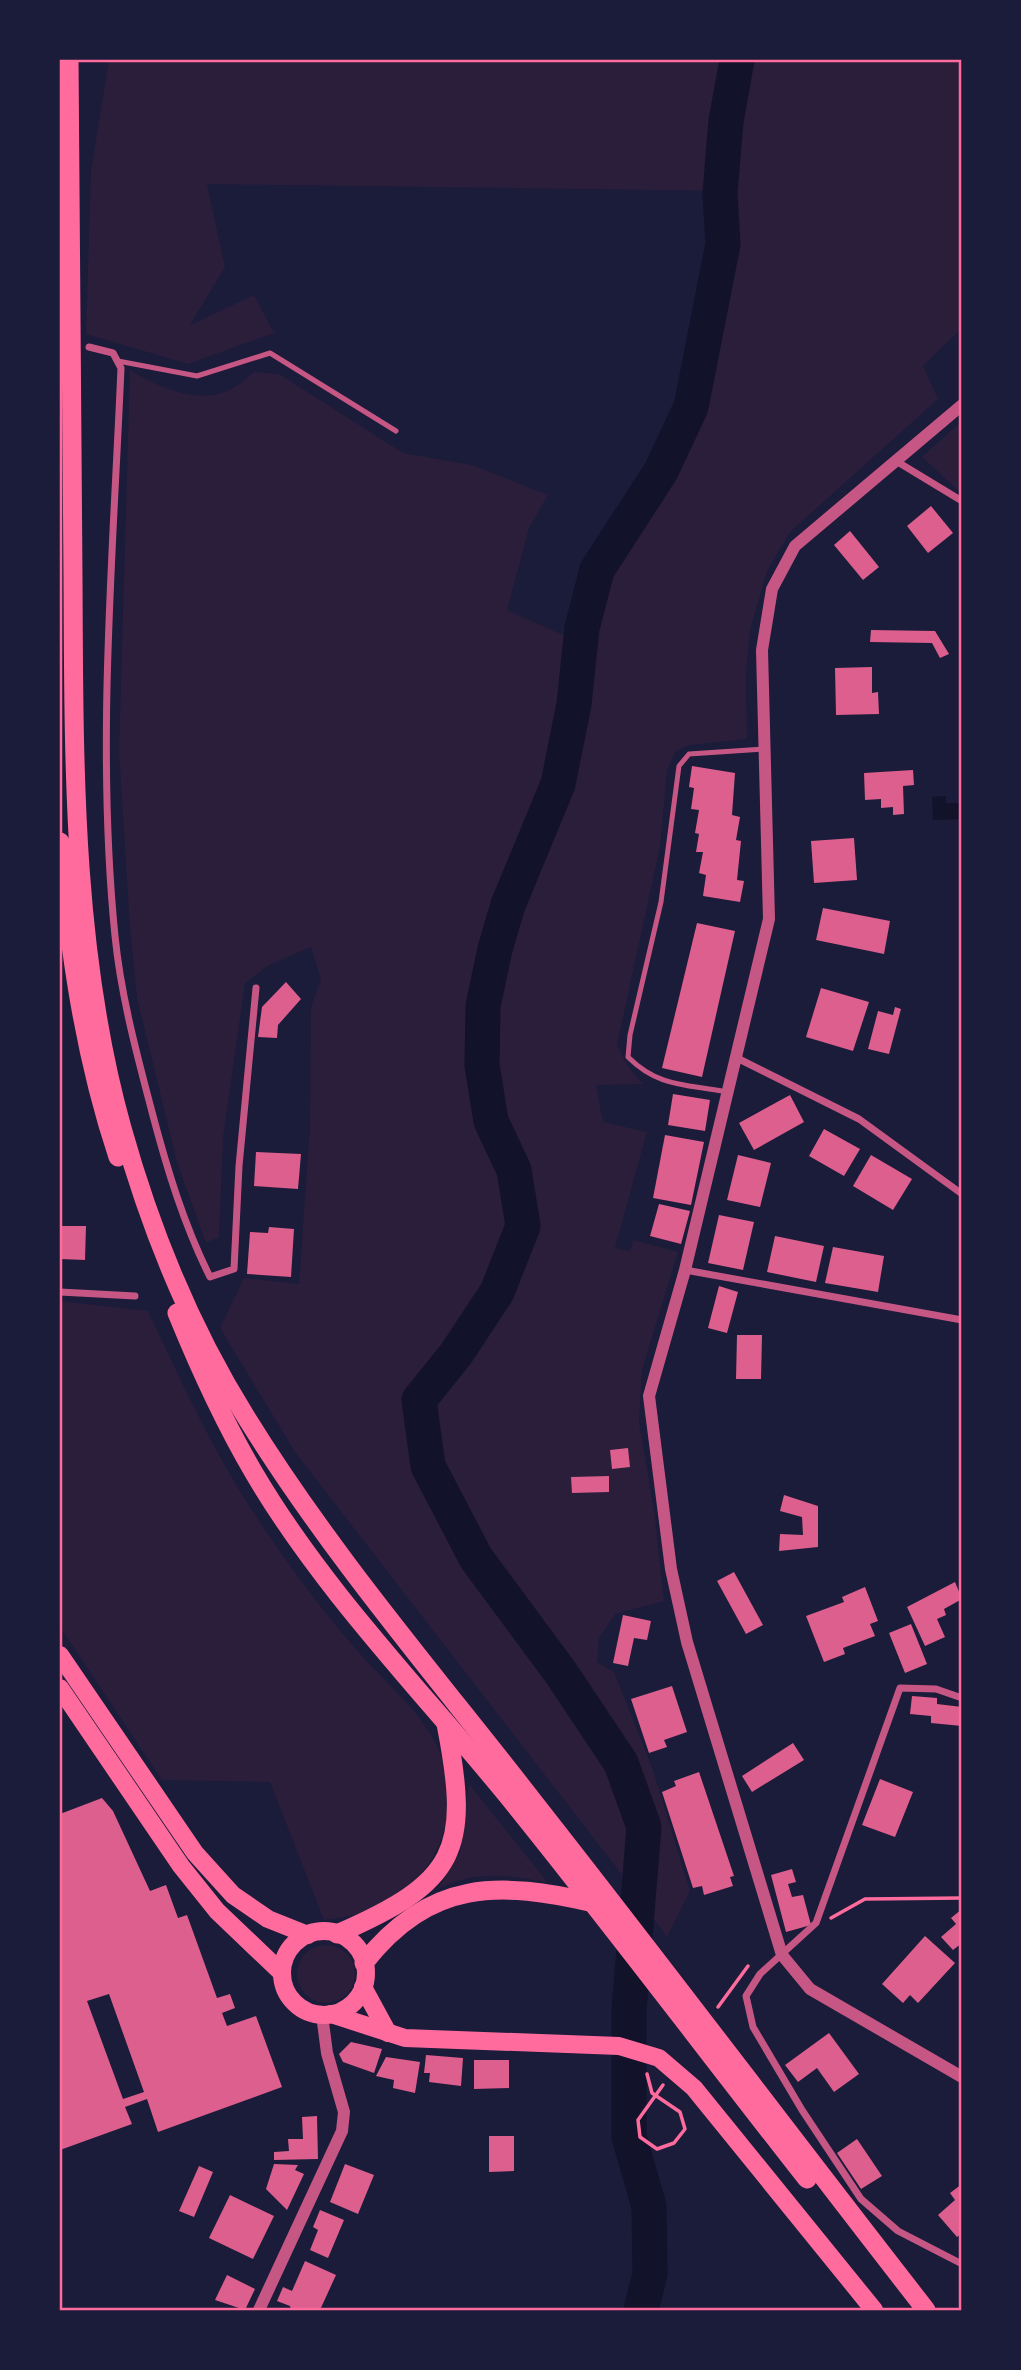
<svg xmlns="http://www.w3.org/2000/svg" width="1021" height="2370" viewBox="0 0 1021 2370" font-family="Barlow,sans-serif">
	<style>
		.green { fill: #2a1e3b }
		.water { fill: #12122b }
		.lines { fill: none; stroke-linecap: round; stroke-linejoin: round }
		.river { stroke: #12122b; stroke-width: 35 }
		.building { fill: #dd5f8e; fill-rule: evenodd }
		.path { stroke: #ff6b9d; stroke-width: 3.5 }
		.service { stroke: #c65784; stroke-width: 5 }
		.minor { stroke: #c65784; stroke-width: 7 }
		.tertiary { stroke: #c65784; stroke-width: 12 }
		.primary { stroke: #ff6b9d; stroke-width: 18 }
		.trunk { stroke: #ff6b9d; stroke-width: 19 }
		.neatline { fill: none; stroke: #ff6b9d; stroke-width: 2.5 }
	</style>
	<rect width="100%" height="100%" fill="#1b1b3a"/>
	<g class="green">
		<path d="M109,60H961V329L923,366L938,399L790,532L767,571L750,630L746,674L747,739L689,745L675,752L667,770L660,847L617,1045L629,1068L643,1084L596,1085L603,1122L647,1132L615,1248L630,1251L633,1240L678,1252L642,1370L639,1422L655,1517L664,1601L615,1614L599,1638L597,1662L614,1672L653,1770L690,1891L667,1937L644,1906L649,1856L646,1826L627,1767L600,1721L466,1529L442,1480L431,1447L427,1407L435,1388L471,1347L499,1301L528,1227L516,1158L495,1114L487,1015L499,955L574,753L588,629L602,573L662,486L693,420L715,328L733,191L207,184L225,267L190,325L254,295L274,333L188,364L86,334L91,171Z"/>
		<path d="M130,370C158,387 199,406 231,389C239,385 247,378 254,372L279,374L403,453L472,465L548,495L529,528L507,610L572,639L565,698L548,782L512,869L474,997L473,1072L480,1119L505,1173L509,1236L483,1295L411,1395L420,1469L453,1532L567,1696L622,1783L636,1831L630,1885L295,1452L220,1328L244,1278L299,1284L310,1127L311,1007L321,979L311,947L269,965L245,983L223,1138L219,1237L206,1243L177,1162L137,998L130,929L119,753Z"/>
		<path d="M961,422V493L922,457Z"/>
		<path d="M60,1301L148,1311C183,1385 218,1462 265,1530C293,1571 323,1611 355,1648C379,1676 412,1703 431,1735C473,1803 437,1892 361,1913C349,1917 336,1918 324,1920L270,1782L162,1780L60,1627Z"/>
		<path d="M469,1784L548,1883C508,1875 475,1870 438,1889L460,1852Z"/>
		<circle cx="326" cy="1974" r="29"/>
	</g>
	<path class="water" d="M946,796V803H961V819L933,820L932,797Z"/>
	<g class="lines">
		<path class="river" d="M641,2310L650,2274L649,2206L629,2137V2010L644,1827L621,1763L561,1673L476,1558L428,1466L419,1400L456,1354L497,1292L523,1226L514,1170L491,1121L482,1065L483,1006L495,949L508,905L558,784L574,704L582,628L597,570L661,471L691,407L723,244L720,193L726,121L737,60"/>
	</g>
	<g class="building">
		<path d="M931,506L953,533L928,553L907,526Z"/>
		<path d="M850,531L879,567L863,580L834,545Z"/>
		<path d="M871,630L935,631L949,654L940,658L932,643L870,642Z"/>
		<path d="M872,667V693L878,692L879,714L836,715L835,668Z"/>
		<path d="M692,766L735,773L732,815L740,817L736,840L741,841L737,880L744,881L740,902L703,896L706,875L699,873L703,852H696L699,834L695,833L699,810L691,809L694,788L689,787Z"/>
		<path d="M913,770L914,785L903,786L904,814L893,815V807L881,808V799L865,800L864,773Z"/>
		<path d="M854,838L857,880L814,883L811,841Z"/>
		<path d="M823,908L890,921L884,954L816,940Z"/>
		<path d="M697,923L735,931L702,1077L662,1068Z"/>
		<path d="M286,982L301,999L278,1025L277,1038L258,1037L262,1007Z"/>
		<path d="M821,988L869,1002L853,1051L806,1037Z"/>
		<path d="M895,1007L901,1009L889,1054L868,1049L878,1011L893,1015Z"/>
		<path d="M673,1094L710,1100L705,1131L668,1125Z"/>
		<path d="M790,1095L804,1122L754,1150L739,1123Z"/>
		<path d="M824,1129L860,1149L844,1176L809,1156Z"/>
		<path d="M665,1135L704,1142L691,1205L653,1198Z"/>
		<path d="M256,1152L301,1154L298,1189L254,1186Z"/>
		<path d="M738,1155L771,1163L760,1207L727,1200Z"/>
		<path d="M871,1155L912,1179L893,1210L853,1186Z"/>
		<path d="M659,1204L690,1211L681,1244L650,1236Z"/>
		<path d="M719,1215L754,1222L743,1270L708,1263Z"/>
		<path d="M60,1226H86L85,1260L60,1259Z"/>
		<path d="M269,1227L294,1229L291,1277L247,1274L250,1232L268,1233Z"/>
		<path d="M775,1236L824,1246L816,1282L767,1272Z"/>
		<path d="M833,1247L884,1256L878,1292L825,1283Z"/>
		<path d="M719,1286L738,1292L727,1333L708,1328Z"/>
		<path d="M737,1335H762L761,1379H736Z"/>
		<path d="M628,1448L630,1467L612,1469L610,1450Z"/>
		<path d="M609,1476V1492L572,1493L571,1477Z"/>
		<path d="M784,1495L818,1506V1547L779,1551L780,1534L803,1535L802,1517L780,1511Z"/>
		<path d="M734,1572L763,1625L746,1634L717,1581Z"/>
		<path d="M955,1582L962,1599L944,1609L946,1615L937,1619L945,1637L925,1646L907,1607Z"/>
		<path d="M865,1587L878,1621L870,1624L875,1636L843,1648L845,1654L824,1662L806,1616L844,1602L842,1597Z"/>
		<path d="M623,1615L651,1621L647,1640L634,1638L628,1666L613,1663Z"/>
		<path d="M911,1624L927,1664L905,1673L889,1633Z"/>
		<path d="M672,1686L687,1732L664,1740L667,1747L649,1753L631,1699Z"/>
		<path d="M912,1696L937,1698V1704L962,1707V1726L931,1723V1716L910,1714Z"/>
		<path d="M793,1743L804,1760L752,1792L742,1776Z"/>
		<path d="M699,1772L734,1876L730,1877L733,1886L704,1895L702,1886L693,1888L662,1792L676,1786L674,1781Z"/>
		<path d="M880,1779L913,1792L895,1837L862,1825Z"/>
		<path d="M102,1798L113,1811L150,1891L166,1885L178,1918L187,1915L217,1998L230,1994L235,2008L222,2013L227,2026L256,2016L282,2087L158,2132L147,2099L125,2107L132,2124L60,2150V1814ZM109,1994L144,2092L123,2099L87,2001Z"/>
		<path d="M792,1869L796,1882L788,1884L792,1897L803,1895L811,1925L786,1932L771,1875Z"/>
		<path d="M962,1909V1943L953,1950L941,1937L956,1924L951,1918Z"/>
		<path d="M925,1936L955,1963L918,2003L910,1995L903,2003L882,1984Z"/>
		<path d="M829,2033L859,2074L834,2092L817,2068L798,2082L785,2065Z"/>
		<path d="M351,2042L382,2049L374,2073L343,2062L339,2054Z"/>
		<path d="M426,2055L463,2058L461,2086L429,2082L430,2073H424Z"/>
		<path d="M386,2057L420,2062L415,2093L393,2088L394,2080L376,2076Z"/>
		<path d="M474,2060H509V2088L474,2089Z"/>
		<path d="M317,2116L318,2159L274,2160V2152L289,2151L288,2139H303L302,2117Z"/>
		<path d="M489,2136H514V2171L489,2172Z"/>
		<path d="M857,2139L882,2176L861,2189L837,2153Z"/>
		<path d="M274,2164L298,2165L295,2170L304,2174L287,2210L266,2189Z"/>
		<path d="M345,2164L374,2175L358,2214L330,2202Z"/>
		<path d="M199,2166L213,2172L194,2217L179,2211Z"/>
		<path d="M962,2184V2233L957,2237L938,2215L955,2200L950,2193Z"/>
		<path d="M230,2195L274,2216L253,2259L209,2238Z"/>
		<path d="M320,2210L344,2220L328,2258L310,2250L318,2230L313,2227Z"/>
		<path d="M305,2261L336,2275L320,2310H291L290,2306L277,2301L283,2287L292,2291Z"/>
		<path d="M227,2275L255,2289L245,2310L215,2300Z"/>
	</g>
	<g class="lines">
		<g class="path">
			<path d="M831,1918L865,1899L962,1898"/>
			<path d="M718,2007L748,1966"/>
			<path d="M647,2074L652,2093L680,2112L685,2129L674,2143L657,2149L640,2137L638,2120L663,2085"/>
		</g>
		<g class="service">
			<path d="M118,361L197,376L270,353L396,431"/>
			<path d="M727,1092C687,1084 659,1088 628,1057L630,1035L661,902L679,766L689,754L765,749"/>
		</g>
		<g class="minor">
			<path d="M89,347L113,353L121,368C113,557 96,747 115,936C121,996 137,1055 152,1112C167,1169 184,1225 210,1277L234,1269L239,1166L256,988"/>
			<path d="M896,461L962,501"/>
			<path d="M735,1057L859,1119L962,1194"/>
			<path d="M685,1270L962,1320"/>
			<path d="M60,1292L135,1296"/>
			<path d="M962,1698L936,1689L900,1688L816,1923L760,1974L746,1996L753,2027L802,2110L861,2199L898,2231L962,2264"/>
		</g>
		<g class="tertiary">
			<path d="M962,405L795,546L772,589L762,650L769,919L685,1270L649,1396L671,1569L687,1642L782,1955L810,1989L962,2077"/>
			<path d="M259,2310L342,2131L344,2112L327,2053L322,2015"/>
		</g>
		<g class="primary">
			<path d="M60,1655L195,1853L233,1895L268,1919L308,1935"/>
			<path d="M60,1688L181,1866L217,1911L282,1973"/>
			<circle cx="324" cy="1973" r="42"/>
			<path d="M363,1987L388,2033"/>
			<path d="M331,2014L405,2038L619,2046L659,2058L694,2088L874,2310"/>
		</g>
		<g class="trunk">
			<path d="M69,60C71,232 72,404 73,577C74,760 72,950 122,1128C150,1228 191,1329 246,1417C330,1553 435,1675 533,1801C666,1970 794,2141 926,2310"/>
			<path d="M60,842C69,949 84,1055 118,1157"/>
			<path d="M177,1313C199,1367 224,1422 254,1473C324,1592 424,1693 511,1800C612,1925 708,2053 807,2179"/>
			<path d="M337,1934C457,1882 471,1851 446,1724"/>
			<path d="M364,1963C430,1879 499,1881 594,1903"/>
		</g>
	</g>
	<rect width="1021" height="2370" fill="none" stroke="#1b1b3a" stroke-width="122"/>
	<rect x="61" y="61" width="899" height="2248" class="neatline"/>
</svg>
